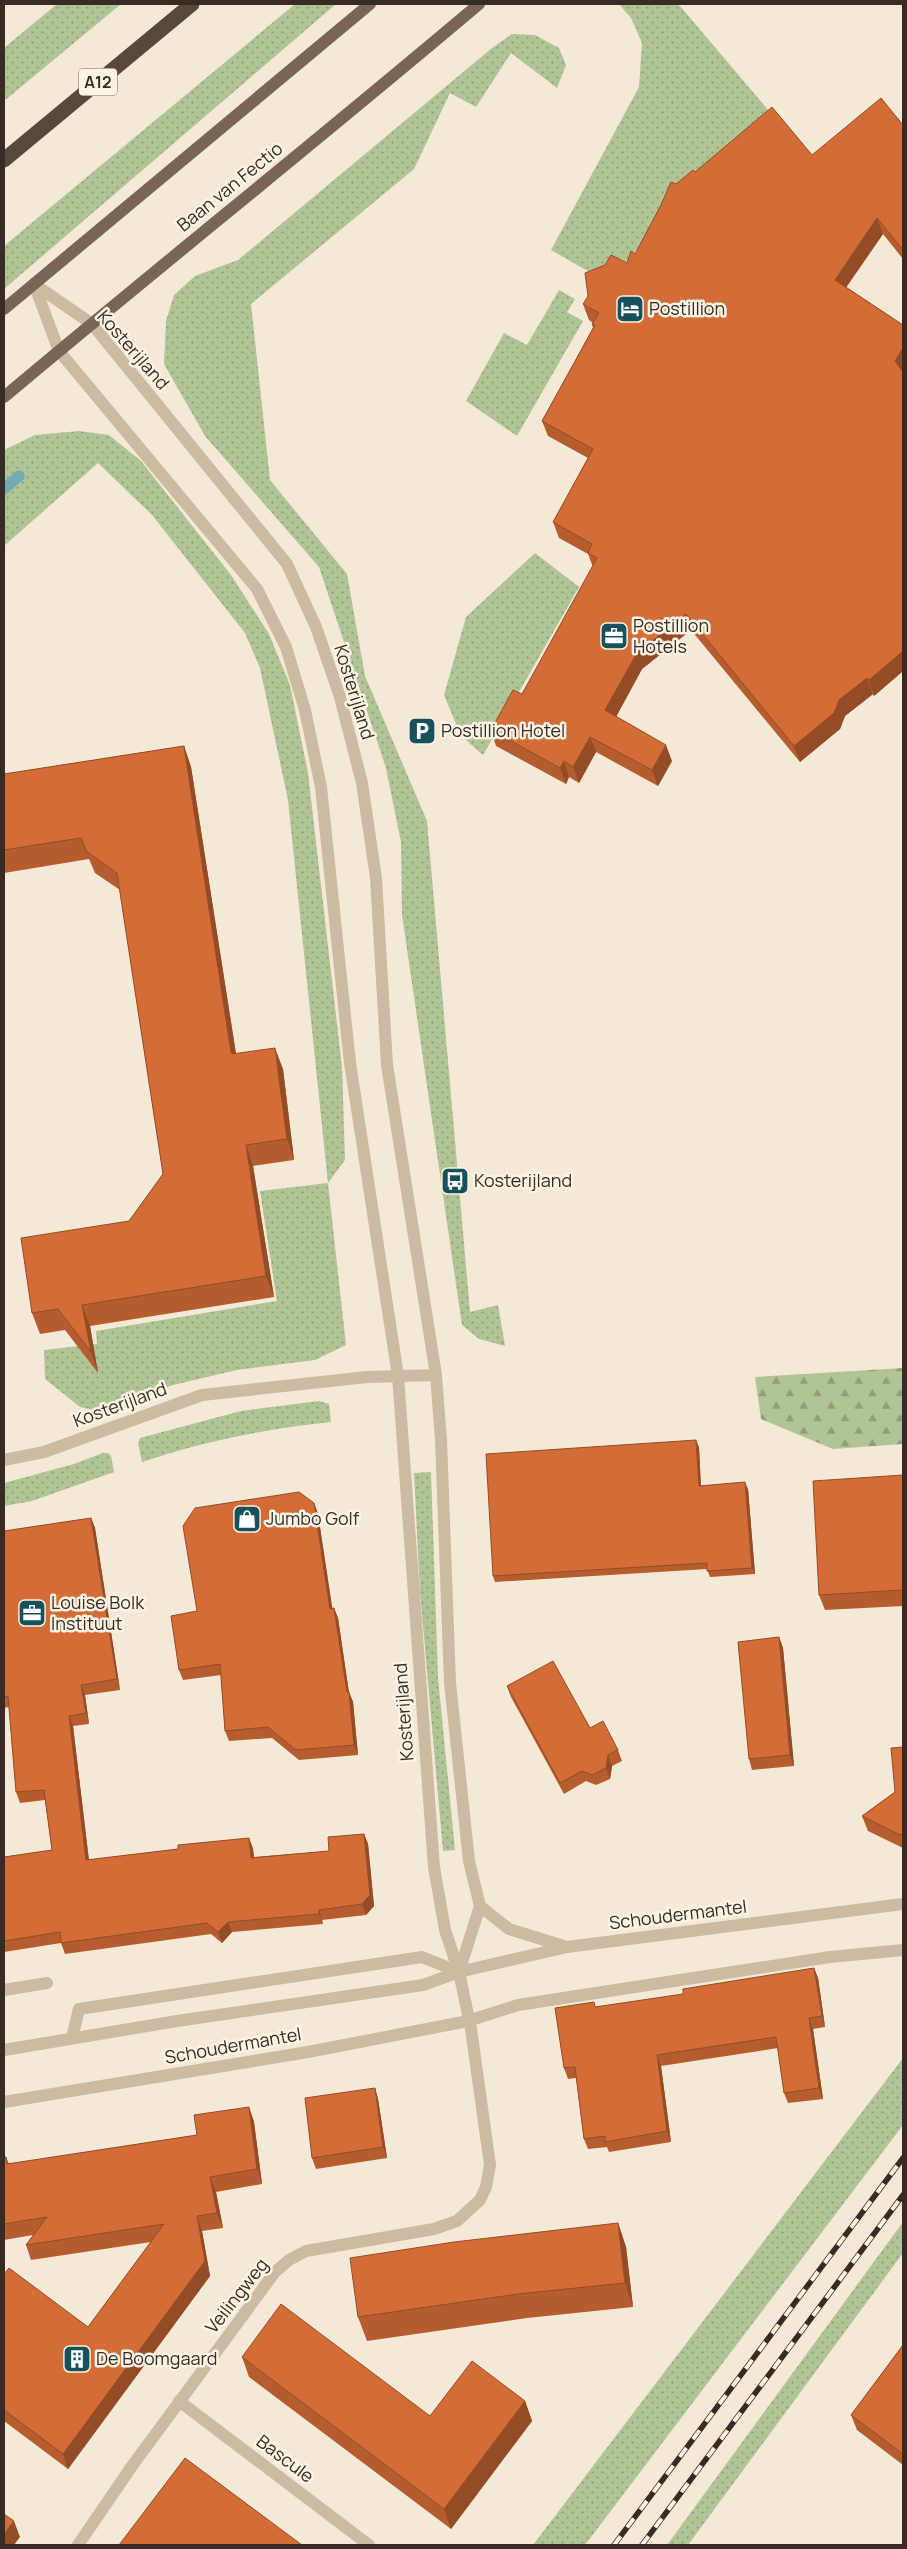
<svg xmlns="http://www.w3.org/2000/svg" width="907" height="2549" viewBox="0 0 907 2549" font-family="Manrope,sans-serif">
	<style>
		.grass { fill: url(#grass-dots) }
		.forest { fill: url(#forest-firs) }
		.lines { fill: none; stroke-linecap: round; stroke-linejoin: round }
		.stream { stroke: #73abb4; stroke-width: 11 }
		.minor { stroke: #cdbaa2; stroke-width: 12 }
		.major { stroke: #7a6555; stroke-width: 12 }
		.highway { stroke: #59473b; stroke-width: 15 }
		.rail-casing { stroke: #372c25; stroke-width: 5.5 }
		.rail { stroke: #fbf3e4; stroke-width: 4; stroke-dasharray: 11; stroke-linecap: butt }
		.wall { fill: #b55d2e }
		.shaded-wall { fill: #944c26 }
		.building { fill: #d36c36; stroke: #944c26 }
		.labels { text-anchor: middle; stroke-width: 5; stroke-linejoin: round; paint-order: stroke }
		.shield { fill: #fbf3e4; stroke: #72685e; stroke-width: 1 }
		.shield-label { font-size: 16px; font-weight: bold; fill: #372c25 }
		.street-label { font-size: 18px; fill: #372c25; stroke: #fbf3e4 }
		.poi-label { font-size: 18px; fill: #372c25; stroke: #fbf3e4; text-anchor: start }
	</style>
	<defs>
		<pattern id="grass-dots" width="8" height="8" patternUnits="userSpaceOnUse" patternTransform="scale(1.25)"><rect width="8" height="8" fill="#b0c496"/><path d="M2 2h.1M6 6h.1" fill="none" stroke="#909f7a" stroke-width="1.8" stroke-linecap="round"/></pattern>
		<pattern id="forest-firs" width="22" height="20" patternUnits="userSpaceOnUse" patternTransform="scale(1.25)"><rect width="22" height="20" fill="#b0c496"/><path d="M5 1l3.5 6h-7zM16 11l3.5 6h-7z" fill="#909f7a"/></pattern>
	</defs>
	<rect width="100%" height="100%" fill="#f4e9d7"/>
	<g class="grass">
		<path d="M57,4H121L4,101V48Z"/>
		<path d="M295,4H336L4,289V246Z"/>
		<path d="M619,4H675L680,6L775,118L676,196L629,260L607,272L593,274L551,250L639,87L642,43L631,18Z"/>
		<path d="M512,34L535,35L559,48L566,65L557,88L511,53L476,107L450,93L414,169L251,304L270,480L347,574L365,676L427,821L470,1312L498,1305L505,1346L479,1339L462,1325L402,915L401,842L386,768L319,567L205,436L164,364L166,321L174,295L195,276L238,260L492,48Z"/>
		<path d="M559,290L575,299L567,312L583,321L517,436L466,401L504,333L527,345Z"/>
		<path d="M79,431L109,435L141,461L231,575L269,634L290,685L308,773L342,1067L345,1160L328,1183L346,1345L315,1360L237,1370L173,1385L138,1396L99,1411L80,1407L45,1379L44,1350L97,1344L96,1331L277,1301L260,1191L328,1183L288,800L260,668L245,633L152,515L98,463L4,546V450L35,435Z"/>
		<path d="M535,553L579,587L483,755L461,736L444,695L466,617Z"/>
		<path d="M319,1401L329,1404L331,1422C265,1429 204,1441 142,1462L138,1443L140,1438L241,1411Z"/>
		<path d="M103,1453H108L111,1456L114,1472L32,1501L4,1506V1483L74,1464Z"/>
		<path d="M431,1472L438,1678L455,1850L443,1851L420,1592L414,1473Z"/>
		<path d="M903,2058V2125L585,2545H533Z"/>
		<path d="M903,2222V2253L688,2545H667Z"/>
	</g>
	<path class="forest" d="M903,1368V1444L833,1449L761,1419L755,1377Z"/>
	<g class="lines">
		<path class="stream" d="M4,489L19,476"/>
		<g class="minor">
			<path d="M34,284L59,351L257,589L286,647L305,710L321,787L350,1063L398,1376L434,1867L445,1930L459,1972L471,2029L490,2165L486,2187L480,2200L457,2221L434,2229L306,2251L289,2260L275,2272L132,2466L78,2545"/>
			<path d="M34,284L92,324L287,564L316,627L340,697L362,783L376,878L387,1065L436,1375L441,1440L450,1683L469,1861L480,1906L509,1929L567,1947"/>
			<path d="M4,1460L44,1452L202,1395L367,1377L436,1375"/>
			<path d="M459,1972L480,1906"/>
			<path d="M4,1990L47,1983"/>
			<path d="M72,2038L79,2009L422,1957L459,1972"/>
			<path d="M4,2050L177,2021L423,1985L459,1972L567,1947L903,1904"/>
			<path d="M4,2102L308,2052L468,2021L518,2005L830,1957L903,1950"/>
			<path d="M179,2401L369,2545"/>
		</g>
		<g class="major">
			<path d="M4,309L370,4"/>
			<path d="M4,397C161,265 322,137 479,4"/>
		</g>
		<path class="highway" d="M4,160L192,4"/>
		<defs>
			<g id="rail">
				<path d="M614,2545L903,2158"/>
				<path d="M642,2545L903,2195"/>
			</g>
		</defs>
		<use href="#rail" class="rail-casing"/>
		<use href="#rail" class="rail"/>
	</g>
	<g class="wall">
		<path d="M903,125V259L883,234L846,287L903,325V671L874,696L873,694L845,716L840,729L800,762L691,630L642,669L616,717L672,761L658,786L596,752L579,783L569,777L566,784L496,746L491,730L522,694L593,567L588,554L559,538L553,522L588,458L548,436L542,421L593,328L592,324L593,323L589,320L583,304L627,263L635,254L676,184L695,172L812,155Z"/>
		<path d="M184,746L191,767L236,1054L283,1069L294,1160L253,1166L274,1297L90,1326L98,1373L65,1330L40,1334L32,1313L129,1221L163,1174L120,890L95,873L89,859L4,873V774Z"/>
		<path d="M699,1447L701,1486L748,1489L755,1574L710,1577L707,1569L495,1582L493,1576Z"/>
		<path d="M903,1475V1606L825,1610L819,1595Z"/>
		<path d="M314,1503L318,1514L332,1609L334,1608L338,1618L349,1692L353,1702L358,1755L299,1760L272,1738L229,1741L225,1731L221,1675L183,1680L179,1670Z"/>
		<path d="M91,1518L95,1528L120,1690L85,1695L89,1724L73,1726L89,1860L178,1849L249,1838L253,1849L254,1857L329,1851L364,1834L368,1844L374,1906L366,1915L322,1920L323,1924L232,1932L222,1943L211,1934L65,1954L61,1943L4,1952V1857L52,1850L45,1800L20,1803L16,1792L9,1707L4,1708V1531Z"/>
		<path d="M779,1637L783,1648L794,1766L752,1770L749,1759Z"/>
		<path d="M507,1686L590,1728L618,1750L622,1761L612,1766L610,1779L596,1785L586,1781L564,1794L511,1697Z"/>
		<path d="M903,1747V1848L868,1831L862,1816L895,1792Z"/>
		<path d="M814,1968L818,1978L825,2027L813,2029L823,2099L788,2103L784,2093L778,2048L661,2066L671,2142L609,2152L607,2147L588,2149L584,2139L576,2078L568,2079L564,2068L596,2007L683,1994Z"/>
		<path d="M375,2088L378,2099L387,2158L316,2169L312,2158Z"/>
		<path d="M249,2107L254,2122L262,2184L216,2192L223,2228L202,2231L210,2276L68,2469L4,2421V2274L88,2327L151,2242L31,2260L26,2245L33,2235L4,2240V2157H6L9,2164L197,2135Z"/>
		<path d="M618,2223L626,2247L633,2307L527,2318L367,2341L358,2317Z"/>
		<path d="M903,2345V2465L857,2430L851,2415Z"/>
		<path d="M242,2357L430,2416L525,2401L532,2421L451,2529L249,2377Z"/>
	</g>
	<g class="shaded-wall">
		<path d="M877,218L883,234L841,295L835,280Z"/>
		<path d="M903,348V372L895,361Z"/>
		<path d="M686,614L691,630L642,669L611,726L605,710L637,653Z"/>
		<path d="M903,651V671L874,696L869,680Z"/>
		<path d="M867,678L873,694L845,716L840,729L800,762L794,746L839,700Z"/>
		<path d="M590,737L596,752L579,783L573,767Z"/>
		<path d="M666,745L672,761L658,786L652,770Z"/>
		<path d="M184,746L191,767L239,1073L231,1052Z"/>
		<path d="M564,761L569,777L566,784L560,768Z"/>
		<path d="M275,1048L283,1069L294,1160L287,1139Z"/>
		<path d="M246,1145L253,1166L274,1297L266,1276Z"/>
		<path d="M82,1305L90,1326L98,1373L91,1352Z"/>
		<path d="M696,1440L699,1447L701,1492L699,1486Z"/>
		<path d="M745,1482L748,1489L755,1574L752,1568Z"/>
		<path d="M314,1503L318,1514L334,1619L330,1609Z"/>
		<path d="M91,1518L95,1528L120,1690L117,1679Z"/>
		<path d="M334,1608L338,1618L350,1701L349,1692L353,1702L358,1755L354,1745Z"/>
		<path d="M779,1637L783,1648L794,1766L790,1755Z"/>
		<path d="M81,1685L85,1695L89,1724L86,1713Z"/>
		<path d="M69,1716L73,1726L90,1870L86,1860Z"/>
		<path d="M608,1755L612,1766L610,1779L606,1768Z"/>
		<path d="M364,1834L368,1844L374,1906L366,1915L362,1904Z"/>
		<path d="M249,1838L253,1849L255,1868L251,1858Z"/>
		<path d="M319,1910L322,1920L323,1924L319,1914Z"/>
		<path d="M228,1922L232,1932L222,1943L218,1932Z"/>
		<path d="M814,1968L818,1978L825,2027L822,2016Z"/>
		<path d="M809,2018L813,2029L823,2099L819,2088Z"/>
		<path d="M657,2055L661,2066L671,2142L667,2131Z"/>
		<path d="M375,2088L378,2099L387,2158L383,2147Z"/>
		<path d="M249,2107L254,2122L262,2184L257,2169Z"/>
		<path d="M210,2177L216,2192L223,2228L217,2213Z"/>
		<path d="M197,2216L202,2231L210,2276L68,2469L63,2454Z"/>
		<path d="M618,2223L626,2247L633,2307L625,2283Z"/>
		<path d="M525,2401L532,2421L451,2529L444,2509Z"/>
		<path d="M14,2521L20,2537L14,2545H4V2534Z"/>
	</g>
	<g class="building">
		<path d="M881,98L903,125V250L877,218L835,280L903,325V348L895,361L903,372V651L869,680L867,678L839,700L834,713L794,746L686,614L637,653L605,710L666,745L652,770L590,737L573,767L564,761L560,768L491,730L513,690L522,694L597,558L588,553L592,544L553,522L593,449L542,421L595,325L592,324L599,313L583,304L588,296L585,273L605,265L611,255L627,263L631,251L635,254L661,205L671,182L676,184L693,170L695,172L772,107L812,155Z"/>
		<path d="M184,746L231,1052L232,1054L275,1048L287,1139L246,1145L266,1276L82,1305L91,1352L58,1309L32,1313L21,1238L129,1221L163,1174L117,873L87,852L81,838L4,850V774Z"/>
		<path d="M696,1440L699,1486L745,1482L752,1568L707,1571V1563L493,1576L486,1454Z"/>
		<path d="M903,1475V1590L819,1595L813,1481Z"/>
		<path d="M299,1492L314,1503L330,1609L334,1608L347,1692H349L354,1745L296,1750L268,1727L225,1731L220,1664L179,1670L171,1616L197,1611L183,1526L195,1508Z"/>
		<path d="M91,1518L117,1679L81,1685L86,1713L69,1716L86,1860L178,1849V1845L249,1838L251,1858L329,1851L328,1837L364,1834L370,1895L362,1904L319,1910V1914L228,1922L218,1932L207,1923L61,1943L60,1932L4,1941V1857L52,1850L44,1790L16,1792L8,1696L4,1697V1531Z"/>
		<path d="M779,1637L790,1755L749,1759L738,1642Z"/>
		<path d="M553,1661L590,1728L603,1721L618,1750L608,1755L606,1768L592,1775L582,1771L560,1783L507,1686Z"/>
		<path d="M903,1747V1834L900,1835L862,1816L895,1792L891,1748Z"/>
		<path d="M814,1968L822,2016L809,2018L819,2088L784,2093L776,2037L657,2055L667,2131L605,2142V2136L584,2139L575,2067L564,2068L555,2008L594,2002L595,2007L683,1994V1989Z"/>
		<path d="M375,2088L383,2147L312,2158L305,2098Z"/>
		<path d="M249,2107L257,2169L210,2177L217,2213L197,2216L205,2261L63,2454L4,2410V2274L9,2268L88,2327L164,2224L26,2245L47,2217L4,2224V2157H6L7,2164L197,2135L194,2115Z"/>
		<path d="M618,2223L625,2283L518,2294L358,2317L350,2258L454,2242Z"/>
		<path d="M281,2304L430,2416L472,2361L525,2401L444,2509L242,2357Z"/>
		<path d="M903,2345V2454L851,2415Z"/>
		<path d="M185,2458L302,2545H119Z"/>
		<path d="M4,2514L14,2521L4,2534Z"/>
	</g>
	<defs>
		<symbol id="hotel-square" viewBox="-11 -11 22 22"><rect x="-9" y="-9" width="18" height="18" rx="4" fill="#17515c" stroke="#fbf3e4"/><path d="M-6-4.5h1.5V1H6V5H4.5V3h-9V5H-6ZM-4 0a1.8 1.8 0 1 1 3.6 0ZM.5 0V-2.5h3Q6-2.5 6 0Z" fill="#fff"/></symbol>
		<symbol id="office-square" viewBox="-11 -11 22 22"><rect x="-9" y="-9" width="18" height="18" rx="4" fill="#17515c" stroke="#fbf3e4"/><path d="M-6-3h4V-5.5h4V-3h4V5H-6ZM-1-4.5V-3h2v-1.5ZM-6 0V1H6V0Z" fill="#fff"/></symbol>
		<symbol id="parking-square" viewBox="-11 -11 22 22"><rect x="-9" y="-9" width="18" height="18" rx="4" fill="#17515c" stroke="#fbf3e4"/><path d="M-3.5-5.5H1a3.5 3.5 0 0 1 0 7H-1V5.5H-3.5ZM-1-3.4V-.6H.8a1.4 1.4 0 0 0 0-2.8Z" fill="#fff"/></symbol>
		<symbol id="bus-square" viewBox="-11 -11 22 22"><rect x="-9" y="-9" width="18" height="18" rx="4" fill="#17515c" stroke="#fbf3e4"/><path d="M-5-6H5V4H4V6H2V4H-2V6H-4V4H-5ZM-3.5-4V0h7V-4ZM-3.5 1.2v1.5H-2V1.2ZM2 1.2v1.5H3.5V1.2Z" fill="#fff"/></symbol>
		<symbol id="shop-square" viewBox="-11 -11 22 22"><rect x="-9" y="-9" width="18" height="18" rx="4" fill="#17515c" stroke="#fbf3e4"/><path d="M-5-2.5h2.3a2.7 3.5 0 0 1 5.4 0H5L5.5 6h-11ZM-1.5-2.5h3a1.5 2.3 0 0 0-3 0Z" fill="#fff"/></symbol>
		<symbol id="building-square" viewBox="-11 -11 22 22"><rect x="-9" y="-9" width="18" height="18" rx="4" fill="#17515c" stroke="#fbf3e4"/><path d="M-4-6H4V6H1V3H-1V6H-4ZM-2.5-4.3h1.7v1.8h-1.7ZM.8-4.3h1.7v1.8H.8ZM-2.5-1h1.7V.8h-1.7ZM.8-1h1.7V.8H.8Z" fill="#fff"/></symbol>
	</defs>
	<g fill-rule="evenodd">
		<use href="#hotel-square" x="614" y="293" width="32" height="32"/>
		<use href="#office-square" x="598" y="620" width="32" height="32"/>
		<use href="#parking-square" x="406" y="715" width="32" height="32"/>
		<use href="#bus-square" x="439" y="1165" width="32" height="32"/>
		<use href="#shop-square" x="231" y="1503" width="32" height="32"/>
		<use href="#office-square" x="16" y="1597" width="32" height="32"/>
		<use href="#building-square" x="61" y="2343" width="32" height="32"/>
	</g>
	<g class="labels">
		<rect class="shield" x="79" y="68.5" width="38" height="27" rx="4"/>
		<g class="shield-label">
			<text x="98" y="88">A12</text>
		</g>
		<g class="street-label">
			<text transform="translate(230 187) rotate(-39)" y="6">Baan van Fectio</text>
			<text transform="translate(133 350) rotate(49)" y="6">Kosterijland</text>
			<text transform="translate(354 692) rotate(73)" y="6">Kosterijland</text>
			<text transform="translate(120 1405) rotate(-20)" y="6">Kosterijland</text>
			<text transform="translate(404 1712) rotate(-94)" y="6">Kosterijland</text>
			<text transform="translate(678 1915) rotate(-7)" y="6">Schoudermantel</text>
			<text transform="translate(233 2046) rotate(-10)" y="6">Schoudermantel</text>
			<text transform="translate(237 2296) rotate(-52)" y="6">Veilingweg</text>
			<text transform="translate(285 2459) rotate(37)" y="6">Bascule</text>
		</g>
		<g class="poi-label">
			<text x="649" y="315">Postillion</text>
			<text x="633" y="632">Postillion<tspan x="633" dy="21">Hotels</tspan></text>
			<text x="441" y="737">Postillion Hotel</text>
			<text x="474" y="1187">Kosterijland</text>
			<text x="266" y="1525">Jumbo Golf</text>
			<text x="51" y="1609">Louise Bolk<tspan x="51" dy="21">Instituut</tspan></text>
			<text x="96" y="2365">De Boomgaard</text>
		</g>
	</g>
	<rect width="907" height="2549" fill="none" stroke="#372c25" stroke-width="10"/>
</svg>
